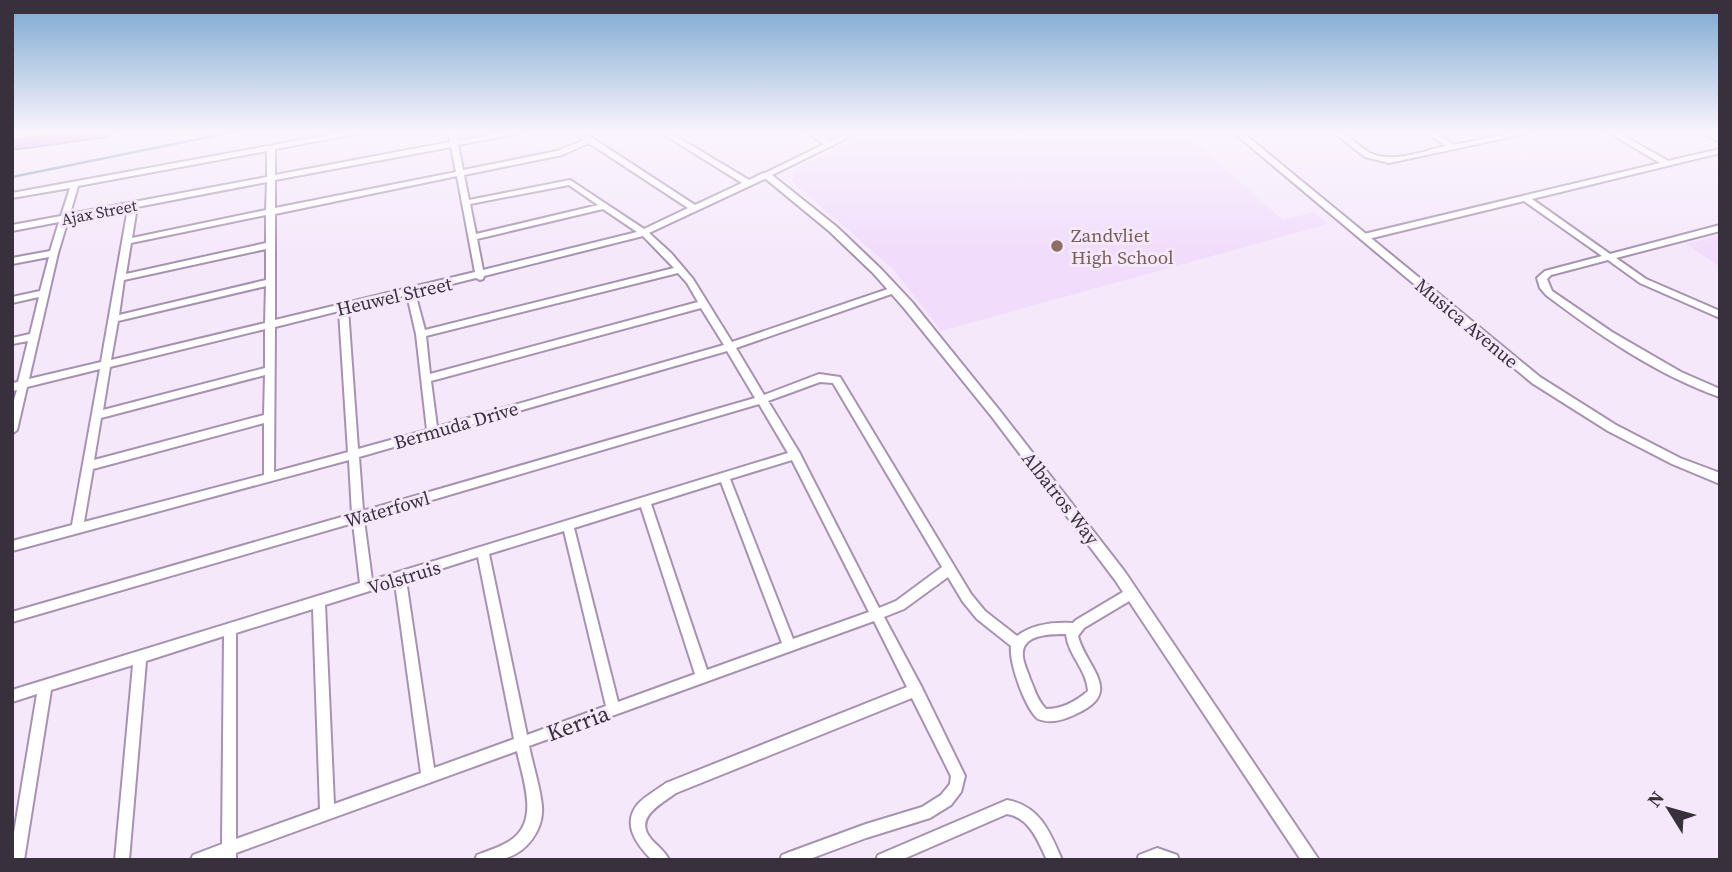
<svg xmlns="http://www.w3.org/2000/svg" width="1732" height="872" viewBox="0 0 1732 872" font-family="'Source Serif 4',serif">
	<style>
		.built { fill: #f1dcfb }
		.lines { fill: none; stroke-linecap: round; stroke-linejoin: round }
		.stream { stroke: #7693ab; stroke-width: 2.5 }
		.minor-casing { stroke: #a793b1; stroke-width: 4 }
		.tertiary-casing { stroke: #a793b1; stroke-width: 4 }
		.motorway-casing { stroke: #9876ad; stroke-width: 4 }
		.minor { fill: #fff; fill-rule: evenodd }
		.tertiary { fill: #fff; fill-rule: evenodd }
		.motorway { fill: #cb9bea; fill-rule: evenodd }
		.education-dot { fill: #8d6e63; stroke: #f5e8fb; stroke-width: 2.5 }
		.labels { text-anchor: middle; stroke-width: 6; stroke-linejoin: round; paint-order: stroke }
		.far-street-label { font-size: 16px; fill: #38303c; stroke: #f5e8fb }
		.education-label { font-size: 19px; fill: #785e54; stroke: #f5e8fb; text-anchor: start }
		.street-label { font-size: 19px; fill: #38303c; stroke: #f5e8fb }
		.near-street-label { font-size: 23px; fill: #38303c; stroke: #f5e8fb }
	</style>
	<rect width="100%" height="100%" fill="#f5e8fb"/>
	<g class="built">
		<path d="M871,132H1183L1283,220L1314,212L1328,224L941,331L893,269L792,181L795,169Z"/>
		<path d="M1720,235V267L1686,244Z"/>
	</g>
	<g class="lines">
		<path class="stream" d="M12,177L233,132"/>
		<defs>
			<g id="minor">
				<path d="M344,132H359L355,134L275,149V175L450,142L448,132H456L458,141L505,132H519L515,134L458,145L463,170L557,151L584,140L574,132H583L695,205L742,183L660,132H669L749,180L763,173H769V177L649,233L671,253L693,279L732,342L891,288H897L899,290L897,292L736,348L764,395L819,374L840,377L971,594L985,611L1017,636C1033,624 1053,622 1073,623L1076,620L1128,589L1132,588L1136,589L1138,593L1136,597L1084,628L1078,636C1086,668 1125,692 1076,714C1064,720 1051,724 1038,719C1025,708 1009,663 1011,646L977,619L963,602L948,577L904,609L884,617L921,686L965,776L961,792L951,805L930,818L866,838L807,860H780L782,855L787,853L866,824L922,807L941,795L950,784L951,776L912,698L676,793C661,804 633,818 651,839C657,846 665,851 669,860H652C637,845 621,824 638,804C645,796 657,790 666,783L907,687L874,621L529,746C533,766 540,786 542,806C544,830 526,854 502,859C494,861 483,860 475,860L477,855C487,851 498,848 508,842C541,823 523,781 517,751L236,853V860H191L193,855L222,844L224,636L146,661L129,860H115L133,665L51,690L24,860H12V845L37,694L12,702V690L360,583L353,523L12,622V612L352,514L349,460L12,551V541L72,525L100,369L27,387L17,430L12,434V407L17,390L12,391V383L18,382L28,341L12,344V338L30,334L39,297L12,303V297L40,291L49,257L12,264V258L50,251L59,222L12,231V225L61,216L70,188L12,198V193ZM589,143L688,208L644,229L570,180L469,200L464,175L562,155ZM451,147L456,172L275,208V180ZM267,151V177L70,214L78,186ZM457,176L475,272L275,320V214ZM267,182L266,210L132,238L137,207ZM569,185L598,205L476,234L470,204ZM128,208L101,362L29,379L58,253L68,220ZM603,209L637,232L483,270L477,239ZM266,215V243L126,274L131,243ZM643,236L674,268L425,330L415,293L476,278L480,280L483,279L484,276ZM266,249V280L119,315L124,280ZM678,273L687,283L698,302L430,374L426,336ZM266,286L265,323L111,360L118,321ZM407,295L416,334L427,430L358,449L348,309ZM701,308L724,345L437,427L431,381ZM339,311L348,452L274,472L275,327ZM265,329V368L103,410L110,367ZM727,351L755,398L363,511L359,457ZM265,375L264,415L94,460L101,418ZM820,382L833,383L942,567L896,601L879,608L799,452L768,401ZM759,404L788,453L372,580L364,520ZM264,423V475L84,522L93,469ZM792,460L869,612L793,639L730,479ZM721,482L782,643L707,670L651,504ZM641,507L695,674L618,702L574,528ZM564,531L606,706L527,735L489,554ZM478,557L514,739L434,768L406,580ZM395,583L421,773L334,804L325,605ZM313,609L320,809L236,839V633ZM1066,634C1068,655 1087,670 1088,691C1075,702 1062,709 1046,709C1037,700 1035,690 1030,679C1028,672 1024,665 1023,657C1020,634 1050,634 1066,634Z"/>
				<path d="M807,132H816L834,144L833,146H827Z"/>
				<path d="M1333,132C1348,131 1357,146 1370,153C1393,164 1423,151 1446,146L1426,132H1435L1454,145L1515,132H1528L1524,134L1389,163L1365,157Z"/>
				<path d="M1608,132H1617L1668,161L1720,149V153L1532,199L1610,254L1720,225V231L1616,258L1646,279L1720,311V318L1640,283L1608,260L1551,275L1547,279L1552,291L1612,332L1681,372L1720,389V397C1657,375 1599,335 1546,295L1540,288L1537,278L1545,271L1602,256L1524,201L1364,240L1360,237L1364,234L1660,163Z"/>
				<path d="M1701,132H1710L1720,137V142Z"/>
				<path d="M1007,800C1040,806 1050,832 1062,860H1047C1038,841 1030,818 1007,814L901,860H876L878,855Z"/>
				<path d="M1157,848L1177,855L1179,860H1137L1139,855Z"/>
			</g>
			<g id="tertiary">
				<path d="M849,132H859L772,175L837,227L881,269L912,302L1000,411L1125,572L1319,860H1301L1115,580L992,417L904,308L873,273L829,231L761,175Z"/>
				<path d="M1233,132H1242L1540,377L1616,425L1680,458L1720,473V484L1672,464L1608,431L1532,383Z"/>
			</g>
			<path id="motorway" d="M79,132H114L107,136L12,149V141Z"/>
		</defs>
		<use href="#minor" class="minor-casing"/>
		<use href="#tertiary" class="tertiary-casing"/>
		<use href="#motorway" class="motorway-casing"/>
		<use href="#minor" class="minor"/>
		<use href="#tertiary" class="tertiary"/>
		<use href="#motorway" class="motorway"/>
	</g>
	<linearGradient id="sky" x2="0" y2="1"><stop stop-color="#7aa7d0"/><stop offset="0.52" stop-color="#faf5fd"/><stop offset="1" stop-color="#faf5fd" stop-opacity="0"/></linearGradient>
	<rect width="1732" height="254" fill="url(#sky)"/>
	<circle class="education-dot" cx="1057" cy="246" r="7"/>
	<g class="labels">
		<g class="far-street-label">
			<text transform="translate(99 212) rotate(-11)" y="6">Ajax Street</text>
		</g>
		<g class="education-label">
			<text x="1071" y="242">Zandvliet<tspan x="1071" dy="22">High School</tspan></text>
		</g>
		<g class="street-label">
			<text transform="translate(394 296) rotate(-13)" y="7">Heuwel Street</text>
			<text transform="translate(1467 323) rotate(40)" y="7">Musica Avenue</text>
			<text transform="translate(456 425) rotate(-16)" y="7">Bermuda Drive</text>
			<text transform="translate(1061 498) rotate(52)" y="7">Albatros Way</text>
			<text transform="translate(387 509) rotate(-16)" y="7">Waterfowl</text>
			<text transform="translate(404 577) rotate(-17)" y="7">Volstruis</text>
		</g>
		<g class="near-street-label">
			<text transform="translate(578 723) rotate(-20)" y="8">Kerria</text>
		</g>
	</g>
	<rect width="1732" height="872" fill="none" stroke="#38303c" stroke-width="28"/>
	<g transform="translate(1669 809) rotate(307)" stroke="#f5e8fb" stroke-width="5" paint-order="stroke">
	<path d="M0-5L12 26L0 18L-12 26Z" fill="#38303c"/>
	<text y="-10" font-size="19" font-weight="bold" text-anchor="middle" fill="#38303c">N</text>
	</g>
</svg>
